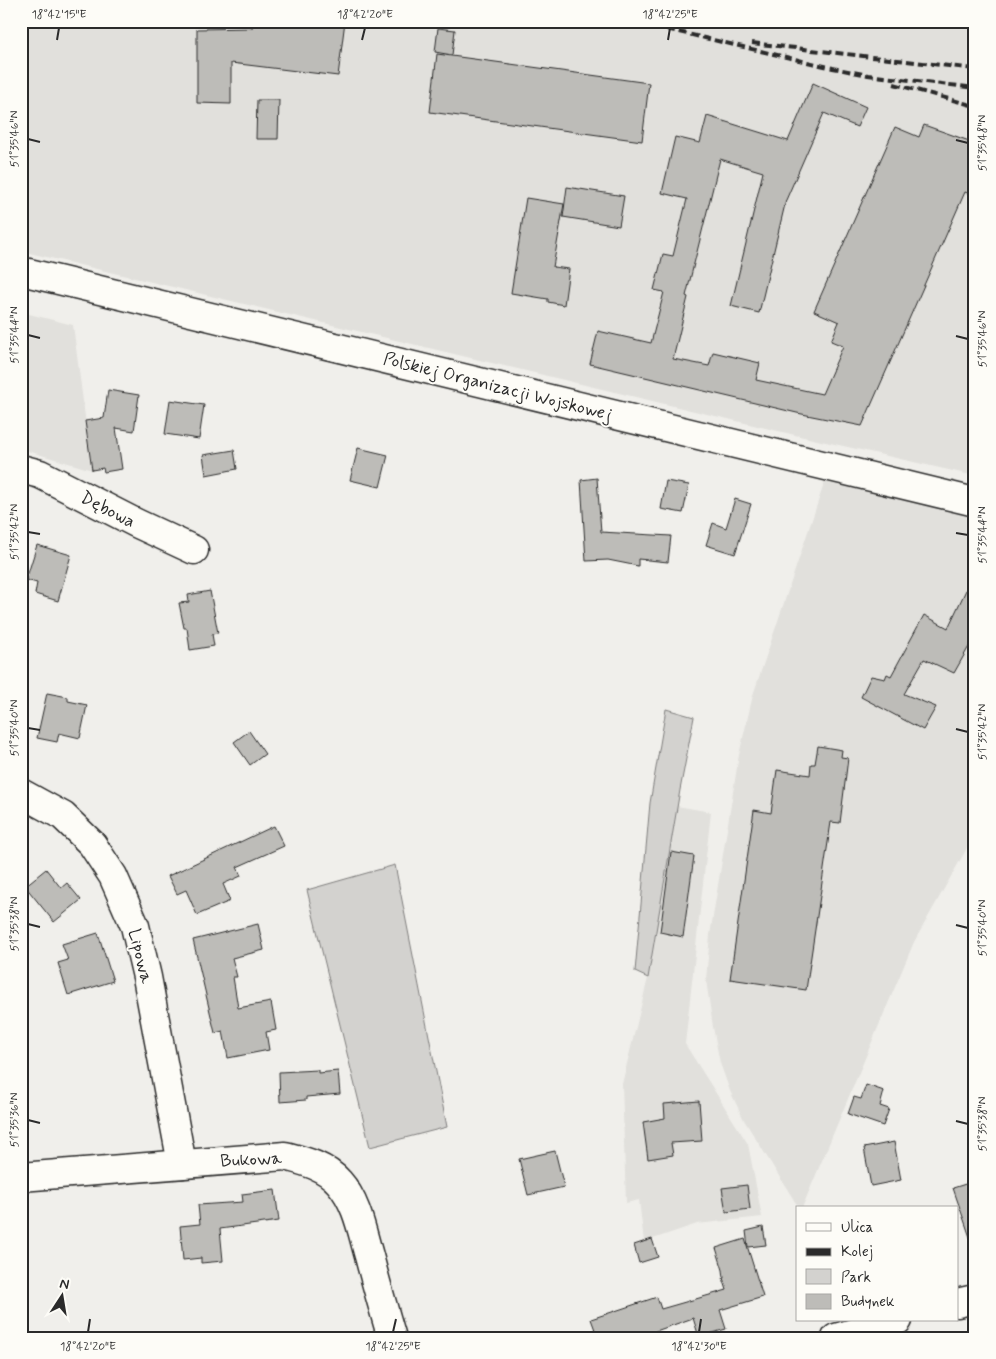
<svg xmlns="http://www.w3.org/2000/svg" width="996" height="1359" viewBox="0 0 996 1359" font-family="Mynerve,sans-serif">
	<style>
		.built { fill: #e1e0dc }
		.green { fill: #d3d2cf; stroke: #7f7e7d }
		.building { fill: #bdbcb8; stroke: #2b2b2b }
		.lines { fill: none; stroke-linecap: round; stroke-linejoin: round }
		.minor-casing { stroke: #2b2b2b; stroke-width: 31 }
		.major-casing { stroke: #2b2b2b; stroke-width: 31 }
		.minor { stroke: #fdfcf7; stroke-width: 28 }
		.major { stroke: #fdfcf7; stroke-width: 28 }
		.rail { stroke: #2b2b2b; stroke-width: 4; stroke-dasharray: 8 4; stroke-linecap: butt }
		.ticks { fill: none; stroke: #2b2b2b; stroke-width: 2 }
		.labels { text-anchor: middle; stroke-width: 4; stroke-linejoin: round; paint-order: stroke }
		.street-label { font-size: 18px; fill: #2b2b2b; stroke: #fdfcf7 }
		.neatline { fill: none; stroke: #2b2b2b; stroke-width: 2 }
		.ticks-label { font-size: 12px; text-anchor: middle; fill: #2b2b2b }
	</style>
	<rect width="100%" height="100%" fill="#f0efeb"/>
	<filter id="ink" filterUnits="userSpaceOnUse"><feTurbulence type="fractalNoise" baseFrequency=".02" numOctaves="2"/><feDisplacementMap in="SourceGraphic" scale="10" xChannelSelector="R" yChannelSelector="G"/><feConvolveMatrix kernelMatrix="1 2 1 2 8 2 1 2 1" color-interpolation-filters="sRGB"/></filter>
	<g filter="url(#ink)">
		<g class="built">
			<path d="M21,21H975V476L795,435L21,251Z"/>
			<path d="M21,312L73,325L92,470L21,449Z"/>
			<path d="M827,475L975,511V834L914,942L802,1208H799L744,1120L730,1091L720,1063L713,1027L706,980L710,935L739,755L753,695Z"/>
			<path d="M677,806L711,812L685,1044L748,1144L762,1217L697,1224L644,1242L639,1200L626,1203L622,1084L648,978Z"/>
		</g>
		<g class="green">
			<path d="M666,709L694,717L680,790L648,978L635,972L650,803Z"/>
			<path d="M395,865L447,1127L370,1147L307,890Z"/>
		</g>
		<g class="building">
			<path d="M253,21H345L338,76L231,63V104L197,103V29L252,28Z"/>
			<path d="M438,28L455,30L452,55L435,52Z"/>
			<path d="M437,54L649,83L642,141L430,112Z"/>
			<path d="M813,83L866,107L857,127L824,113L786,200L759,313L731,306L763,172L720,159L686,296L688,297L673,359L709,366L713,352L760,363L756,380L822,394L843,346L831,341L839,322L814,311L895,127L919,137L924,125L975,143V196L965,192L862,426L797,413L590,364L598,331L651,343L664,292L654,290L663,254L673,256L687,199L662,193L675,137L700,143L707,116L788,141Z"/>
			<path d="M257,100H279L278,139H256Z"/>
			<path d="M567,187L624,196L619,226L563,217Z"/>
			<path d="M526,198L564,204L553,267L569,269L564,305L548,302V299L511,293Z"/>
			<path d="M108,390L139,395L134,431L116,428L122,469L104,472L103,468L92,470L85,421L104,418Z"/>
			<path d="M170,400L204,405L199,439L165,434Z"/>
			<path d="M358,448L388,455L380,487L350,480Z"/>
			<path d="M234,450L237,469L206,475L203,455Z"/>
			<path d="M597,478L601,532L671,536L668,562L638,559V566L608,560L586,561L581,480Z"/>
			<path d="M666,481L689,485L683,513L661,509Z"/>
			<path d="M735,499L751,504L735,554L706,545L713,523L726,528Z"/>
			<path d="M37,545L71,555L58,601L35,594L37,583L26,580Z"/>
			<path d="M975,571V636L954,673L924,659L904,694L936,707L923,730L861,697L871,676L885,679L887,674L891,676L924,615L948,628Z"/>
			<path d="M210,591L218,633L212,634L214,646L190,650L187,628H184L179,603L189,602L188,595Z"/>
			<path d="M47,693L68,697V701L87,705L80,738L59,733L57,742L37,738Z"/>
			<path d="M249,731L265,754L250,765L234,742Z"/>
			<path d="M818,746L842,750L841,757L848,758L840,823L831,822L806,990L730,979L754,810L771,813L777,770L810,775L811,764H815Z"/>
			<path d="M274,826L284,846L237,867L241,876L223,884L230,901L197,915L186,890L177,894L168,876Z"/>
			<path d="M671,852L694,856L683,937L660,932Z"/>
			<path d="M46,869L61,888L67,883L81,900L54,922L25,886Z"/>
			<path d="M258,924L264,950L232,958L237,977H233L238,1008L271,1002L276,1030L266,1032L269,1050L228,1058L223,1031L215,1033L193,940Z"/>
			<path d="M98,933L113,981L68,995L58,963L68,960L62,944Z"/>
			<path d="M318,1070V1073L338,1071L340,1094L306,1097V1100L280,1102L279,1072Z"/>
			<path d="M866,1085L884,1091L880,1106L889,1109L883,1126L848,1114L854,1097L861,1099Z"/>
			<path d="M699,1101L702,1141L671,1143L673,1155L648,1159L643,1122L665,1118L664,1104Z"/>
			<path d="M894,1142L901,1180L871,1186L864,1148Z"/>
			<path d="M555,1151L564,1187L528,1195L519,1159Z"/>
			<path d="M975,1181V1242L972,1243L953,1188Z"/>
			<path d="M747,1185L750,1209L726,1212L722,1188Z"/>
			<path d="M275,1190L279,1221L220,1229L223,1261L201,1263V1258L183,1260L180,1226L200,1224L198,1205L243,1202L242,1194Z"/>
			<path d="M763,1227L766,1245L748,1247L746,1231Z"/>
			<path d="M652,1239L658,1257L639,1263L634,1245Z"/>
			<path d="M745,1239L763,1297L720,1310L726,1329L699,1337L693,1318L636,1338H598L591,1319L657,1297L661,1309L727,1290L723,1278H724L723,1270L716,1248Z"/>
		</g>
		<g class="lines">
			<defs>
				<g id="minor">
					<path d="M21,469L40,474L136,523L194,550"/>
					<path d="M21,793L63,816L92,844L113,876L135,926L147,977L182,1164"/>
					<path d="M21,1177L285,1156C304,1161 325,1166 339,1182C357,1202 362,1232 369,1256C376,1283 384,1311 392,1338"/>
					<path d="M957,1303L975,1299"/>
					<path d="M836,1338L898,1320"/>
				</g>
				<path id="major" d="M21,271L975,502"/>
			</defs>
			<use href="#minor" class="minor-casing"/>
			<use href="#major" class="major-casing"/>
			<use href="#minor" class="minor"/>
			<use href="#major" class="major"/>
			<g class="rail">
				<path d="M632,21L833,68L868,75L975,88"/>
				<path d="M752,43L975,69"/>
				<path d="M894,84L975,106"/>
			</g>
		</g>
	</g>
	<path class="ticks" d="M57,40L59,28M362,40L365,28M668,40L670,28M28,139L40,142M956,140L968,143M28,335L40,338M956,336L968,339M28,532L40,534M956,533L968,535M28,728L40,730M956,729L968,732M28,924L40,927M956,925L968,928M28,1120L40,1123M956,1121L968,1124M88,1332L90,1319M393,1332L396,1319M699,1332L701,1319"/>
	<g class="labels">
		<g class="street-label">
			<text transform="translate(498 386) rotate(14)" y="6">Polskiej Organizacji Wojskowej</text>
			<text transform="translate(108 509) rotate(27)" y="6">Dębowa</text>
			<text transform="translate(141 956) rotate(76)" y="6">Lipowa</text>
			<text transform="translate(251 1159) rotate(-3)" y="6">Bukowa</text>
		</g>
	</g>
	<rect width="996" height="1359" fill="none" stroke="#fdfcf7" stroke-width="55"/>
	<rect x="796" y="1206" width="162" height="115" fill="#fdfcf7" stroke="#a9a8a5"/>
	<rect x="806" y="1223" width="25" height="8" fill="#fdfcf7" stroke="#a9a8a5"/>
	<text x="841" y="1232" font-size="15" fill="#2b2b2b">Ulica</text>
	<rect x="806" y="1248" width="25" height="8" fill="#2b2b2b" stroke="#a9a8a5"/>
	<text x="841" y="1256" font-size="15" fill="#2b2b2b">Kolej</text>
	<rect x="806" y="1269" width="25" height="15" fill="#d3d2cf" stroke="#a9a8a5"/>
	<text x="841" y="1282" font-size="15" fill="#2b2b2b">Park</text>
	<rect x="806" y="1294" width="25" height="15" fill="#bdbcb8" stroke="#a9a8a5"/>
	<text x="841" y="1306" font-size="15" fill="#2b2b2b">Budynek</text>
	<g transform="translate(62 1296) rotate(12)" stroke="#fdfcf7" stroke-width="4" paint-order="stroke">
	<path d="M0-4L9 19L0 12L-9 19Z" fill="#2b2b2b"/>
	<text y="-8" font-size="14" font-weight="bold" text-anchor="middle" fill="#2b2b2b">N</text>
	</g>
	<rect x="28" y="28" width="940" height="1304" class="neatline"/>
	<g class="ticks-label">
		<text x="59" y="18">18°42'15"E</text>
		<text x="365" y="18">18°42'20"E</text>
		<text x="670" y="18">18°42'25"E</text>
		<text transform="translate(14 139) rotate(-90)" y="4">51°35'46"N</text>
		<text transform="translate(982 143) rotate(-90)" y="4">51°35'48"N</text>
		<text transform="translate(14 335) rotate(-90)" y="4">51°35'44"N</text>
		<text transform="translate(982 339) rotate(-90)" y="4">51°35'46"N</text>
		<text transform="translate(14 532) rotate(-90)" y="4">51°35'42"N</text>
		<text transform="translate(982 535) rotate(-90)" y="4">51°35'44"N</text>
		<text transform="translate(14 728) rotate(-90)" y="4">51°35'40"N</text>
		<text transform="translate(982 732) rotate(-90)" y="4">51°35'42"N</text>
		<text transform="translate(14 924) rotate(-90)" y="4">51°35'38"N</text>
		<text transform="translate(982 928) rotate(-90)" y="4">51°35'40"N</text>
		<text transform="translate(14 1120) rotate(-90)" y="4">51°35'36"N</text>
		<text transform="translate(982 1124) rotate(-90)" y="4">51°35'38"N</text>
		<text x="88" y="1350">18°42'20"E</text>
		<text x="393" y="1350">18°42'25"E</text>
		<text x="699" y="1350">18°42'30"E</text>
	</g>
</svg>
